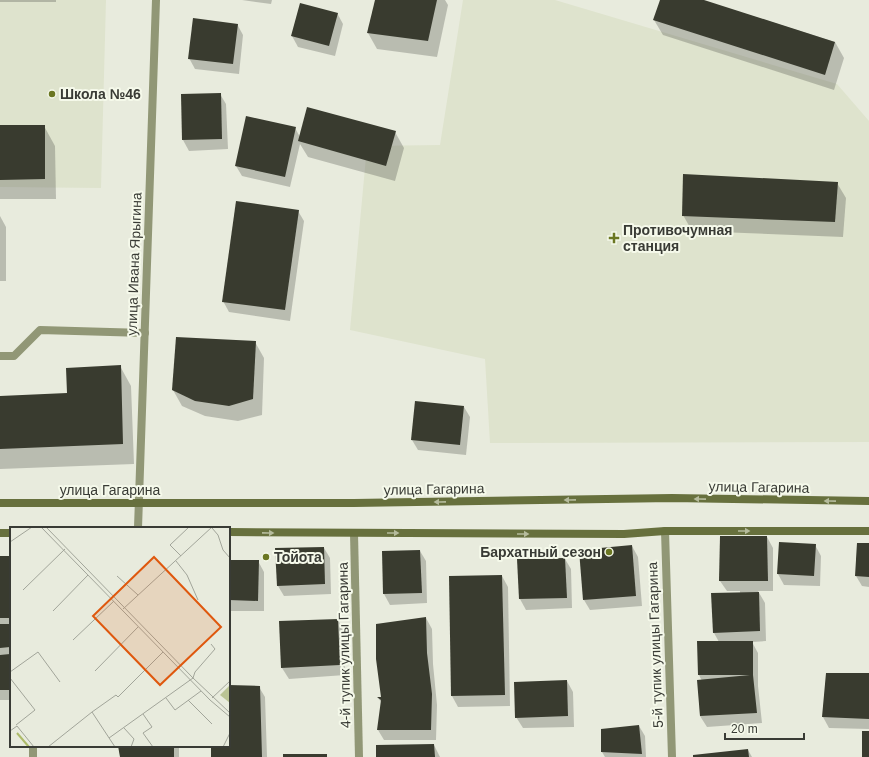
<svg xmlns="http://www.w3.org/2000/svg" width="869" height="757" viewBox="0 0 869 757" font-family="Helvetica,sans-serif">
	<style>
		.built { fill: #dee3cd }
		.shadow { fill: #0003 }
		.building { fill: #393b2f }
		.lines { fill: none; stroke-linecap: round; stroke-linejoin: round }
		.service { stroke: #919776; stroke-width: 8 }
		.minor { stroke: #919776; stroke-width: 8 }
		.secondary { stroke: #67703d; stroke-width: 8 }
		.oneway { fill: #b5bb9c }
		.poi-dot { fill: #6b7722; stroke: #f5f9ea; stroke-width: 1.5 }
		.labels { text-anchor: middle; stroke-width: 4; stroke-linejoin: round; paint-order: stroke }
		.poi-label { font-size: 14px; font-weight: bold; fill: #393b35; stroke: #f5f9ea; text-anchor: start }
		.street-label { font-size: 14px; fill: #393b35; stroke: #f5f9ea }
		.inset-river { fill: none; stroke: #adbb69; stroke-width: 2 }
		.inset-road { fill: none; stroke: #a2a59a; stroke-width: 1 }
		.view { fill: #df580e; fill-opacity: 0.15; stroke: #df580e; stroke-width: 2 }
		.inset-edge { fill: none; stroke: #393b35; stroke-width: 2 }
	</style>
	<rect width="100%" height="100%" fill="#e8ebdd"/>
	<g class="built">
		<path d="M0,0H106L101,188L0,187Z"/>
		<path d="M463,0H555L837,84L869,121V442L490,443L485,359L350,330L367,146L440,145Z"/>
	</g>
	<g class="shadow">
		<rect x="0" y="0" width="56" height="2"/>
		<path d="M242,0H272L271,4Z"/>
		<path d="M376,0H445L448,5L437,57L377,49L368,33Z"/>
		<path d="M661,0H701L835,42L844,58L834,90L663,35L654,20Z"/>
		<path d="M337,13L343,24L335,56L298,47L292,36Z"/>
		<path d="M237,24L243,35L239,74L195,69L189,58Z"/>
		<path d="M220,94L226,104L228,149L189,151L183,140Z"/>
		<path d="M0,126H44L55,146L56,199H0Z"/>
		<path d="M295,128L300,137L395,132L404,148L395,181L308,157L300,144L290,187L242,176L236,166Z"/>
		<path d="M837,183L846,198L843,237L692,231L683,215Z"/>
		<path d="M298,211L304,221L290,321L229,312L223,301Z"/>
		<path d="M0,216L6,227V281H0Z"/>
		<path d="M255,342L264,358L262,415L238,421L205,416L182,406L173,390Z"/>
		<path d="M120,366L131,386L134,464L0,469V397L68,394Z"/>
		<path d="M464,407L470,417L466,455L418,450L412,440Z"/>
		<path d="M767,537L773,548V591H758L765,603L766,641L752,642L758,653V686L762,723L707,727L700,716L698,681H702L699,675L719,642L714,633L740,593V591H727L720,581Z"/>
		<path d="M869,544V587L862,586L856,576Z"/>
		<path d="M815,545L821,556L820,586L784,585L778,574Z"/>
		<path d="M632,546L638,557L642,606L590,610L584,600Z"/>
		<path d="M324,548L330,558L331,594L284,596L278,586Z"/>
		<path d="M420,551L426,561L427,603L390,605L384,594Z"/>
		<rect x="0" y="557" width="11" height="143"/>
		<path d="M565,559L571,569L572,608L526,610L520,599Z"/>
		<path d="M229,561H258L264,572V611H229Z"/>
		<path d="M502,576L508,587L510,706L458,707L452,696L450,577Z"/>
		<path d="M426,618L432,629L433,664L437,705L436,740H384L378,730L382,703L378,698H382Z"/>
		<path d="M338,620L344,631L345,675L289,679L282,668L280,622Z"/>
		<path d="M827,674H869V729L829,728L823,717Z"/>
		<path d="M567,681L573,692L574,727L523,728L516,717Z"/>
		<path d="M229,686L259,687L265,697L267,757H212V746H229Z"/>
		<path d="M639,726L645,736L646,757H605L602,752Z"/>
		<path d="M434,745L440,757H377Z"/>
		<path d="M119,746H179V757H121Z"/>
		<path d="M748,750L752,757H694Z"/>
	</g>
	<g class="building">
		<path d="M375,0H437L428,41L367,33Z"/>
		<path d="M660,0H704L835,42L825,75L653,20Z"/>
		<path d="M300,3L338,13L329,46L291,36Z"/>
		<path d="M193,18L238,24L233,64L188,59Z"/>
		<path d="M221,93L222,139L182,140L181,94Z"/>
		<path d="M307,107L396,131L386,166L298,141Z"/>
		<path d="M246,116L296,127L285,177L235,166Z"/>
		<path d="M0,125H45V179L0,180Z"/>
		<path d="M683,174L838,182L835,222L682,216Z"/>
		<path d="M236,201L299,210L285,310L222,302Z"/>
		<path d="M176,337L256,341L253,399L229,406L195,401L172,390Z"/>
		<path d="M121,365L123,444L0,449V396L67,393L66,368Z"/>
		<path d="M415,401L464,406L460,445L411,440Z"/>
		<path d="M720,536H767L768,581H719Z"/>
		<path d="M779,542L816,544L814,576L777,574Z"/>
		<path d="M857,543H869V577L855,576Z"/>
		<path d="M632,545L636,596L583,600L579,550Z"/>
		<path d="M324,547L325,584L277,586L275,548Z"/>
		<path d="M420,550L422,593L383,594L382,551Z"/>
		<path d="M0,556H11L10,618H0Z"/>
		<path d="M565,558L567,598L519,599L517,559Z"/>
		<path d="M229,560H259L258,601L229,600Z"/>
		<path d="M502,575L505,695L451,696L449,576Z"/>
		<path d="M759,592L760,631L713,633L711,593Z"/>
		<path d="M426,617L427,653L432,694L431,730H377L381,700L377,697H381L376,659V624Z"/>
		<path d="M338,619L340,665L281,668L279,621Z"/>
		<path d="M0,624H11L10,647L0,648Z"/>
		<path d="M697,641H753V675L757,713L700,716L697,680L750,675H698Z"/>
		<path d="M10,654V690H0V655Z"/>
		<path d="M826,673H869V719L822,717Z"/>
		<path d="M567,680L568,716L515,718L514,682Z"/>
		<path d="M229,685L260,686L262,757H211V746H229Z"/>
		<path d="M639,725L642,754L601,752V729Z"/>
		<rect x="862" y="731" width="7" height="26"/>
		<path d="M434,744L435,757H376V745Z"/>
		<path d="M118,746H174V757H120Z"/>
		<path d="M748,749L749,757H693V755Z"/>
		<rect x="283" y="754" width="44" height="3"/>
	</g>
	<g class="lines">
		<path class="service" d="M0,356H14L40,330L145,333"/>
		<g class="minor">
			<path d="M138,528L156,0"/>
			<path d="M665,531L672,757"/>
			<path d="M354,533L359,757"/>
			<path d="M33,746V757"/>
		</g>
		<g class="secondary">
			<path d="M0,503H354L672,498L869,501"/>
			<path d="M229,532L624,534L665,531H869"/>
			<path d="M0,533H11"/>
		</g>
	</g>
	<defs><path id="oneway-solid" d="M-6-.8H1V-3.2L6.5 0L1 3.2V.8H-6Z"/></defs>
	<g class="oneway">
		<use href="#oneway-solid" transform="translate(700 499) rotate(-179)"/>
		<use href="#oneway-solid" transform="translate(570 500) rotate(179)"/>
		<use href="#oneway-solid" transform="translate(830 501) rotate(-179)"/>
		<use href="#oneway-solid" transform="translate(440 502) rotate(179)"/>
		<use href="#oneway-solid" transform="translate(744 531)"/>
		<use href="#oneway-solid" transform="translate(268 533) rotate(1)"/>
		<use href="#oneway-solid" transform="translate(393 533)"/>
		<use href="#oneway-solid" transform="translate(523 534)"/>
	</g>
	<g class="poi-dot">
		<circle cx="52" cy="94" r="4"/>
		<path d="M612 232h4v4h4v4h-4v4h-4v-4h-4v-4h4z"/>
		<circle cx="609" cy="552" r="4"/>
		<circle cx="266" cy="557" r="4"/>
	</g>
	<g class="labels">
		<g class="poi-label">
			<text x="60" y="99">Школа №46</text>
			<text x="623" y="235">Противочумная<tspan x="623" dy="16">станция</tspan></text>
			<text x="601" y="557" text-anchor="end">Бархатный сезон</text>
			<text x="274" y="562">Тойота</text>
		</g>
		<g class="street-label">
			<text transform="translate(134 264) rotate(-88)" y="5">улица Ивана Ярыгина</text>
			<text transform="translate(759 487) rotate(1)" y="5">улица Гагарина</text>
			<text transform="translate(434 489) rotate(-1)" y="5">улица Гагарина</text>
			<text x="110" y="495">улица Гагарина</text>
			<text transform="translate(344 645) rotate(-91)" y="5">4-й тупик улицы Гагарина</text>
			<text transform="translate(655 645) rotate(-92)" y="5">5-й тупик улицы Гагарина</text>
		</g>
	</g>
	<g transform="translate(10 527)">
		<rect width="220" height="220" fill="#e8ebdd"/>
		<path d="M220,158V176L210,168Z" fill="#bac494"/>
		<path class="inset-river" d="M7,206L19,220"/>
		<path class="inset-road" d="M31,0L200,173L220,190M36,0L183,151L220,186M202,1L208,8L213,23L220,31M0,15L22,0M171,29L160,18L179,0M166,34L177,48L188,73M107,49L128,68M13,63L55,22M113,82L202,0M43,84L78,48M63,113L104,74M85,144L128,100M0,145L28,125L50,155M0,151L25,183L6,198M156,171L165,183L191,164M202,171L220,154M178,173L202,197M82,185L106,168L108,170L153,125M133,187L142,200L133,206L143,220M114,201L124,212L121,220M0,204L7,199L24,220M99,211L183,151L185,145L205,122L201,117M38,220L82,185L105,220M213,220L220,206"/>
		<path class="view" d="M144,30L211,100L150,158L83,89Z"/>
		<rect width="220" height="220" class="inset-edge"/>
	</g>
	<path d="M725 733v6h79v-6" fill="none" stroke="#393b35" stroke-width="2"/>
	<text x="731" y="733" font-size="12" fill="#393b35" stroke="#f5f9ea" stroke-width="3" paint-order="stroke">20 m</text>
</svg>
